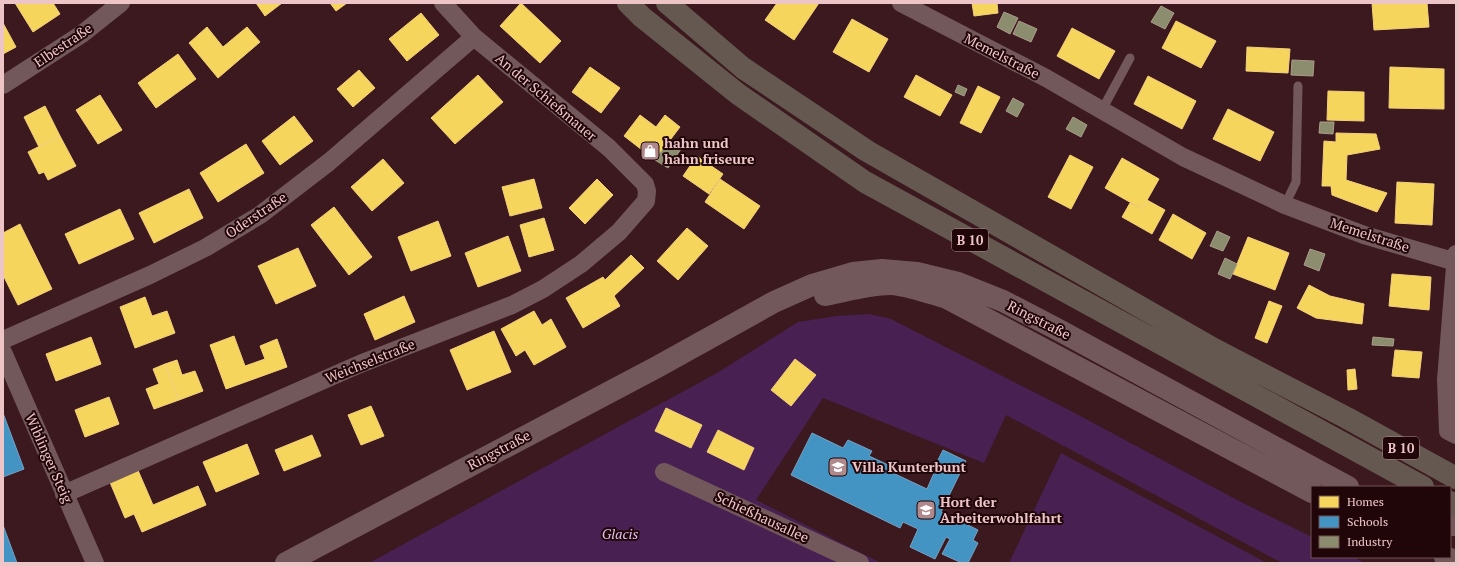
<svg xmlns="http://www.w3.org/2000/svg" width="1459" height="566" viewBox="0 0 1459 566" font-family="'PT Serif',serif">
  <rect width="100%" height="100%" fill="#3b191f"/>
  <path fill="#492052" d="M869,314L891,319L1069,410L1241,502L1312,537V557H1353L1365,563H1282L1006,415L984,463L823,398L756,500L881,563H369L717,373L798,322L837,316Z
    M1061,453L1267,563H1009Z"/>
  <path fill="#f6d55c" stroke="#f4d07c" d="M15,3H53L60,14L33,32Z
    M256,3H282L265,16Z
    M330,3H347L336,11Z
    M521,3L561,41L540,63L500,26Z
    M777,3H819L794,40L765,20Z
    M972,3H997L998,13L974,16Z
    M1372,3H1427L1429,27L1374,30Z
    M421,13L439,35L407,61L389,39Z
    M852,19L888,39L869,72L833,52Z
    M1176,21L1216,41L1201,68L1162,48Z
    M3,23L16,47L3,54Z
    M207,27L223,47L247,27L260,42L218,78L189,43Z
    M1072,28L1115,51L1099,79L1057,56Z
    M1247,47L1290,49L1288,73L1246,71Z
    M178,54L196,79L156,108L138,83Z
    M590,67L620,88L601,113L572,92Z
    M1390,67L1444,69V109L1389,108Z
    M359,70L375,88L353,107L337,89Z
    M478,75L503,102L455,144L431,118Z
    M916,75L952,95L940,116L904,97Z
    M1148,76L1196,101L1182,129L1134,104Z
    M978,86L1000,97L981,133L960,123Z
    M1328,91L1364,92V121L1327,120Z
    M100,95L122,130L98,144L76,110Z
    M45,106L60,136L39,147L24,117Z
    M1228,109L1274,132L1260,161L1213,139Z
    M640,115L656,127L665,115L680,127L655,160L624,136Z
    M294,116L313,141L280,165L262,141Z
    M1336,133L1376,134L1380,149L1347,155L1346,180L1387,193L1377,212L1332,195L1331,186H1322L1324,141L1336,142Z
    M60,136L76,166L48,180L44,172L39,174L28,152Z
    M246,144L264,173L218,202L200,173Z
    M1070,155L1093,167L1071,209L1048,197Z
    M697,156L723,174L709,194L683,176Z
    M1122,158L1159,179L1142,209L1105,188Z
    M383,159L404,183L372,211L351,187Z
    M534,179L542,208L510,216L502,187Z
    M597,179L613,195L585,224L569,208Z
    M720,179L760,206L744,229L705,202Z
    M1397,182L1434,184L1432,225L1395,223Z
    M189,189L203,218L154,243L139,213Z
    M1147,200L1165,210L1152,234L1122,217L1130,203L1142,209Z
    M334,207L372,257L349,275L311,225Z
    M120,209L134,239L79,264L65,234Z
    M1173,214L1206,233L1192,259L1159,240Z
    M544,218L554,250L529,257L520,225Z
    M438,221L451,256L411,271L398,237Z
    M20,224L52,289L18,305L3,275V233Z
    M687,228L708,246L678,280L657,261Z
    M508,236L521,271L478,287L465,253Z
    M1248,237L1289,253L1275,290L1233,274Z
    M298,248L316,286L276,304L258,266Z
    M631,255L644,268L614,296L620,306L583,328L566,298L603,277L605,280Z
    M1392,274L1431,277L1429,310L1389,306Z
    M1309,285L1330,296L1364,304L1362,324L1316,318L1297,308Z
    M404,296L415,322L375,340L364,314Z
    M145,297L152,316L167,311L175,333L135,348L120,307Z
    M1269,301L1282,306L1267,343L1255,338Z
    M534,311L542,325L551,319L566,347L534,365L525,350L516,356L501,329Z
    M494,331L511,372L467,390L450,350Z
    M234,336L245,366L265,359L260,346L277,339L287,367L226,389L210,345Z
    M91,337L101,364L56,381L46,354Z
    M1395,350L1422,352L1419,378L1392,376Z
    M795,359L816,375L791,406L771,390Z
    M177,360L182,375L195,371L203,391L179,400L165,364Z
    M165,364L179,400L154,409L146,389L159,384L153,369Z
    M1355,369L1357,389L1348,390L1347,370Z
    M109,397L119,424L85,437L75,410Z
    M371,406L384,436L361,445L348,415Z
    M666,408L702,425L691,448L655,431Z
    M718,430L754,448L744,470L707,452Z
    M312,435L321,456L284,471L275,450Z
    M247,444L259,474L216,492L203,462Z
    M137,468L153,505L198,486L206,505L142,532L134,514L125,518L109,480Z"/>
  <path fill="#4393c3" stroke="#76a2c4" d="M3,413L24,469L3,477Z
    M812,433L843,448L848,440L872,451L869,456L897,469L895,474L927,489L934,473L932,472L943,450L966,461L941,512L978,530L973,540L978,543L968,563H962L942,554L950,539L946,537L935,559L910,547L918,529L903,522L900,528L791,475Z
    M3,525L17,563H3Z"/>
  <path fill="#8c8c6e" stroke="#a99d89" d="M1161,6L1174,13L1165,29L1151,22Z
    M1004,12L1018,18L1010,34L997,27Z
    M1019,21L1037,29L1031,42L1013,34Z
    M1292,60L1314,61L1313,76L1291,75Z
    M958,85L967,89L964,96L955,92Z
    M1013,98L1024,104L1017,117L1006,111Z
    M1073,117L1087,125L1081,137L1066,129Z
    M1320,122H1334L1333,134L1319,133Z
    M669,141L681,149L668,168L655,160Z
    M1217,231L1230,237L1223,251L1210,246Z
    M1310,249L1325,254L1319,271L1304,265Z
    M1225,258L1237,264L1230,279L1218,274Z
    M1373,337L1394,339L1393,346L1372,345Z"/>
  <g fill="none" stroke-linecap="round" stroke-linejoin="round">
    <path stroke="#72585b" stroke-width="9" d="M1102,110L1130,58
      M1285,205L1296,182L1298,86"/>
    <path stroke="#72585b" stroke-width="18" d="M901,3L1046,78L1183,157L1285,205L1364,235L1456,262
      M3,85L82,34L121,3
      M1456,254L1446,380L1448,431L1456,435
      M3,340L150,275L205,248L260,215L329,162L474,37
      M3,352L95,563
      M664,472L860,563
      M64,494L360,364L512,305L543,289L581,264L619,232L646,201L647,191L645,184L609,148L474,37L443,3"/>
    <path stroke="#72585b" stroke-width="22" d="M825,295C846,291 872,283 893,284C911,286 930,293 947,298L1312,492
      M1450,525H1456
      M1445,557L1456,561
      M286,563L657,367L774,302L812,285L853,273L882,270L917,273L958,283L1003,301L1055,328L1348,487"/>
    <path stroke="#645850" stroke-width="22" d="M628,3L642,17L738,94L865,182L1423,487
      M667,3L743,68L867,151L1214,349L1347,418L1456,478
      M1450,502L1456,505"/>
  </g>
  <defs>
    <g id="shop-square" transform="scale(1)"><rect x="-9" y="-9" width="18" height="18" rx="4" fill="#af898c" stroke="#200609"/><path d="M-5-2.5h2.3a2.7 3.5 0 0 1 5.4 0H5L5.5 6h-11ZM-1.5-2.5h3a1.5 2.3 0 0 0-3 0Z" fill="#fff"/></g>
    <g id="school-square" transform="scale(1)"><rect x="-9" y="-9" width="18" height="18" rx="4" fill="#af898c" stroke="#200609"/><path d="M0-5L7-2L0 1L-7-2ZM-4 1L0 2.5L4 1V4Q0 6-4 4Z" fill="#fff"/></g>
  </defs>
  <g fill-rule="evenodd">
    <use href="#shop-square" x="650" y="151"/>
    <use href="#school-square" x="838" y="467"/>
    <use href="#school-square" x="926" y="510"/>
  </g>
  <g text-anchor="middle" stroke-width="4" stroke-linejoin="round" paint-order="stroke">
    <g fill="#200609" stroke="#b08c8e" stroke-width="1">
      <rect x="952" y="229" width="36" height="22" rx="3"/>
      <rect x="1383" y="437" width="36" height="22" rx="3"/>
    </g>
    <g font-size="13" font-weight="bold" fill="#eec5c7">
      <text x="970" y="245">B 10</text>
      <text x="1401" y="453">B 10</text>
    </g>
    <g font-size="14" fill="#eec5c7" stroke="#200609">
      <text transform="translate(63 45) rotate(-34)" y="5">Elbestraße</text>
      <text transform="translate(1002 56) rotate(27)" y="5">Memelstraße</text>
      <text transform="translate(546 97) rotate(40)" y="5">An der Schießmauer</text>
      <text transform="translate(256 215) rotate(-34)" y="5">Oderstraße</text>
      <text transform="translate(1370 235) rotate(18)" y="5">Memelstraße</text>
      <text transform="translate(1039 320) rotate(27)" y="5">Ringstraße</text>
      <text transform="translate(370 361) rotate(-22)" y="5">Weichselstraße</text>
      <text transform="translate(499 450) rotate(-28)" y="5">Ringstraße</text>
      <text transform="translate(49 458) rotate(66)" y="5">Wiblinger Steig</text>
      <text transform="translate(762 517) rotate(25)" y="5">Schießhausallee</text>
    </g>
    <g font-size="14" font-weight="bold" fill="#eec5c7" stroke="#200609" text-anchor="start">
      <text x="664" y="148">hahn und<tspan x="664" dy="16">hahn friseure</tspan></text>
      <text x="852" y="472">Villa Kunterbunt</text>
      <text x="940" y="507">Hort der<tspan x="940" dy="16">Arbeiterwohlfahrt</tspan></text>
    </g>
    <g font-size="14" font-style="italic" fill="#e1bef0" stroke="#200609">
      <text x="620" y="539">Glacis</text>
    </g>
  </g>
  <rect width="1459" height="566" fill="none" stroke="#eec5c7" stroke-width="8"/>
  <rect x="1311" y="486" width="140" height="72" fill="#200609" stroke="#725255"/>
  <rect x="1319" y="496" width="20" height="12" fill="#f6d55c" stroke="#725255"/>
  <text x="1347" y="506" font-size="12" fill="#eec5c7">Homes</text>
  <rect x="1319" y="516" width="20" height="12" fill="#4393c3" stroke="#725255"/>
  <text x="1347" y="526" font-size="12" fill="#eec5c7">Schools</text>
  <rect x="1319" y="536" width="20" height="12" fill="#8c8c6e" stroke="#725255"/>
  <text x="1347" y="546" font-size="12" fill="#eec5c7">Industry</text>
</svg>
